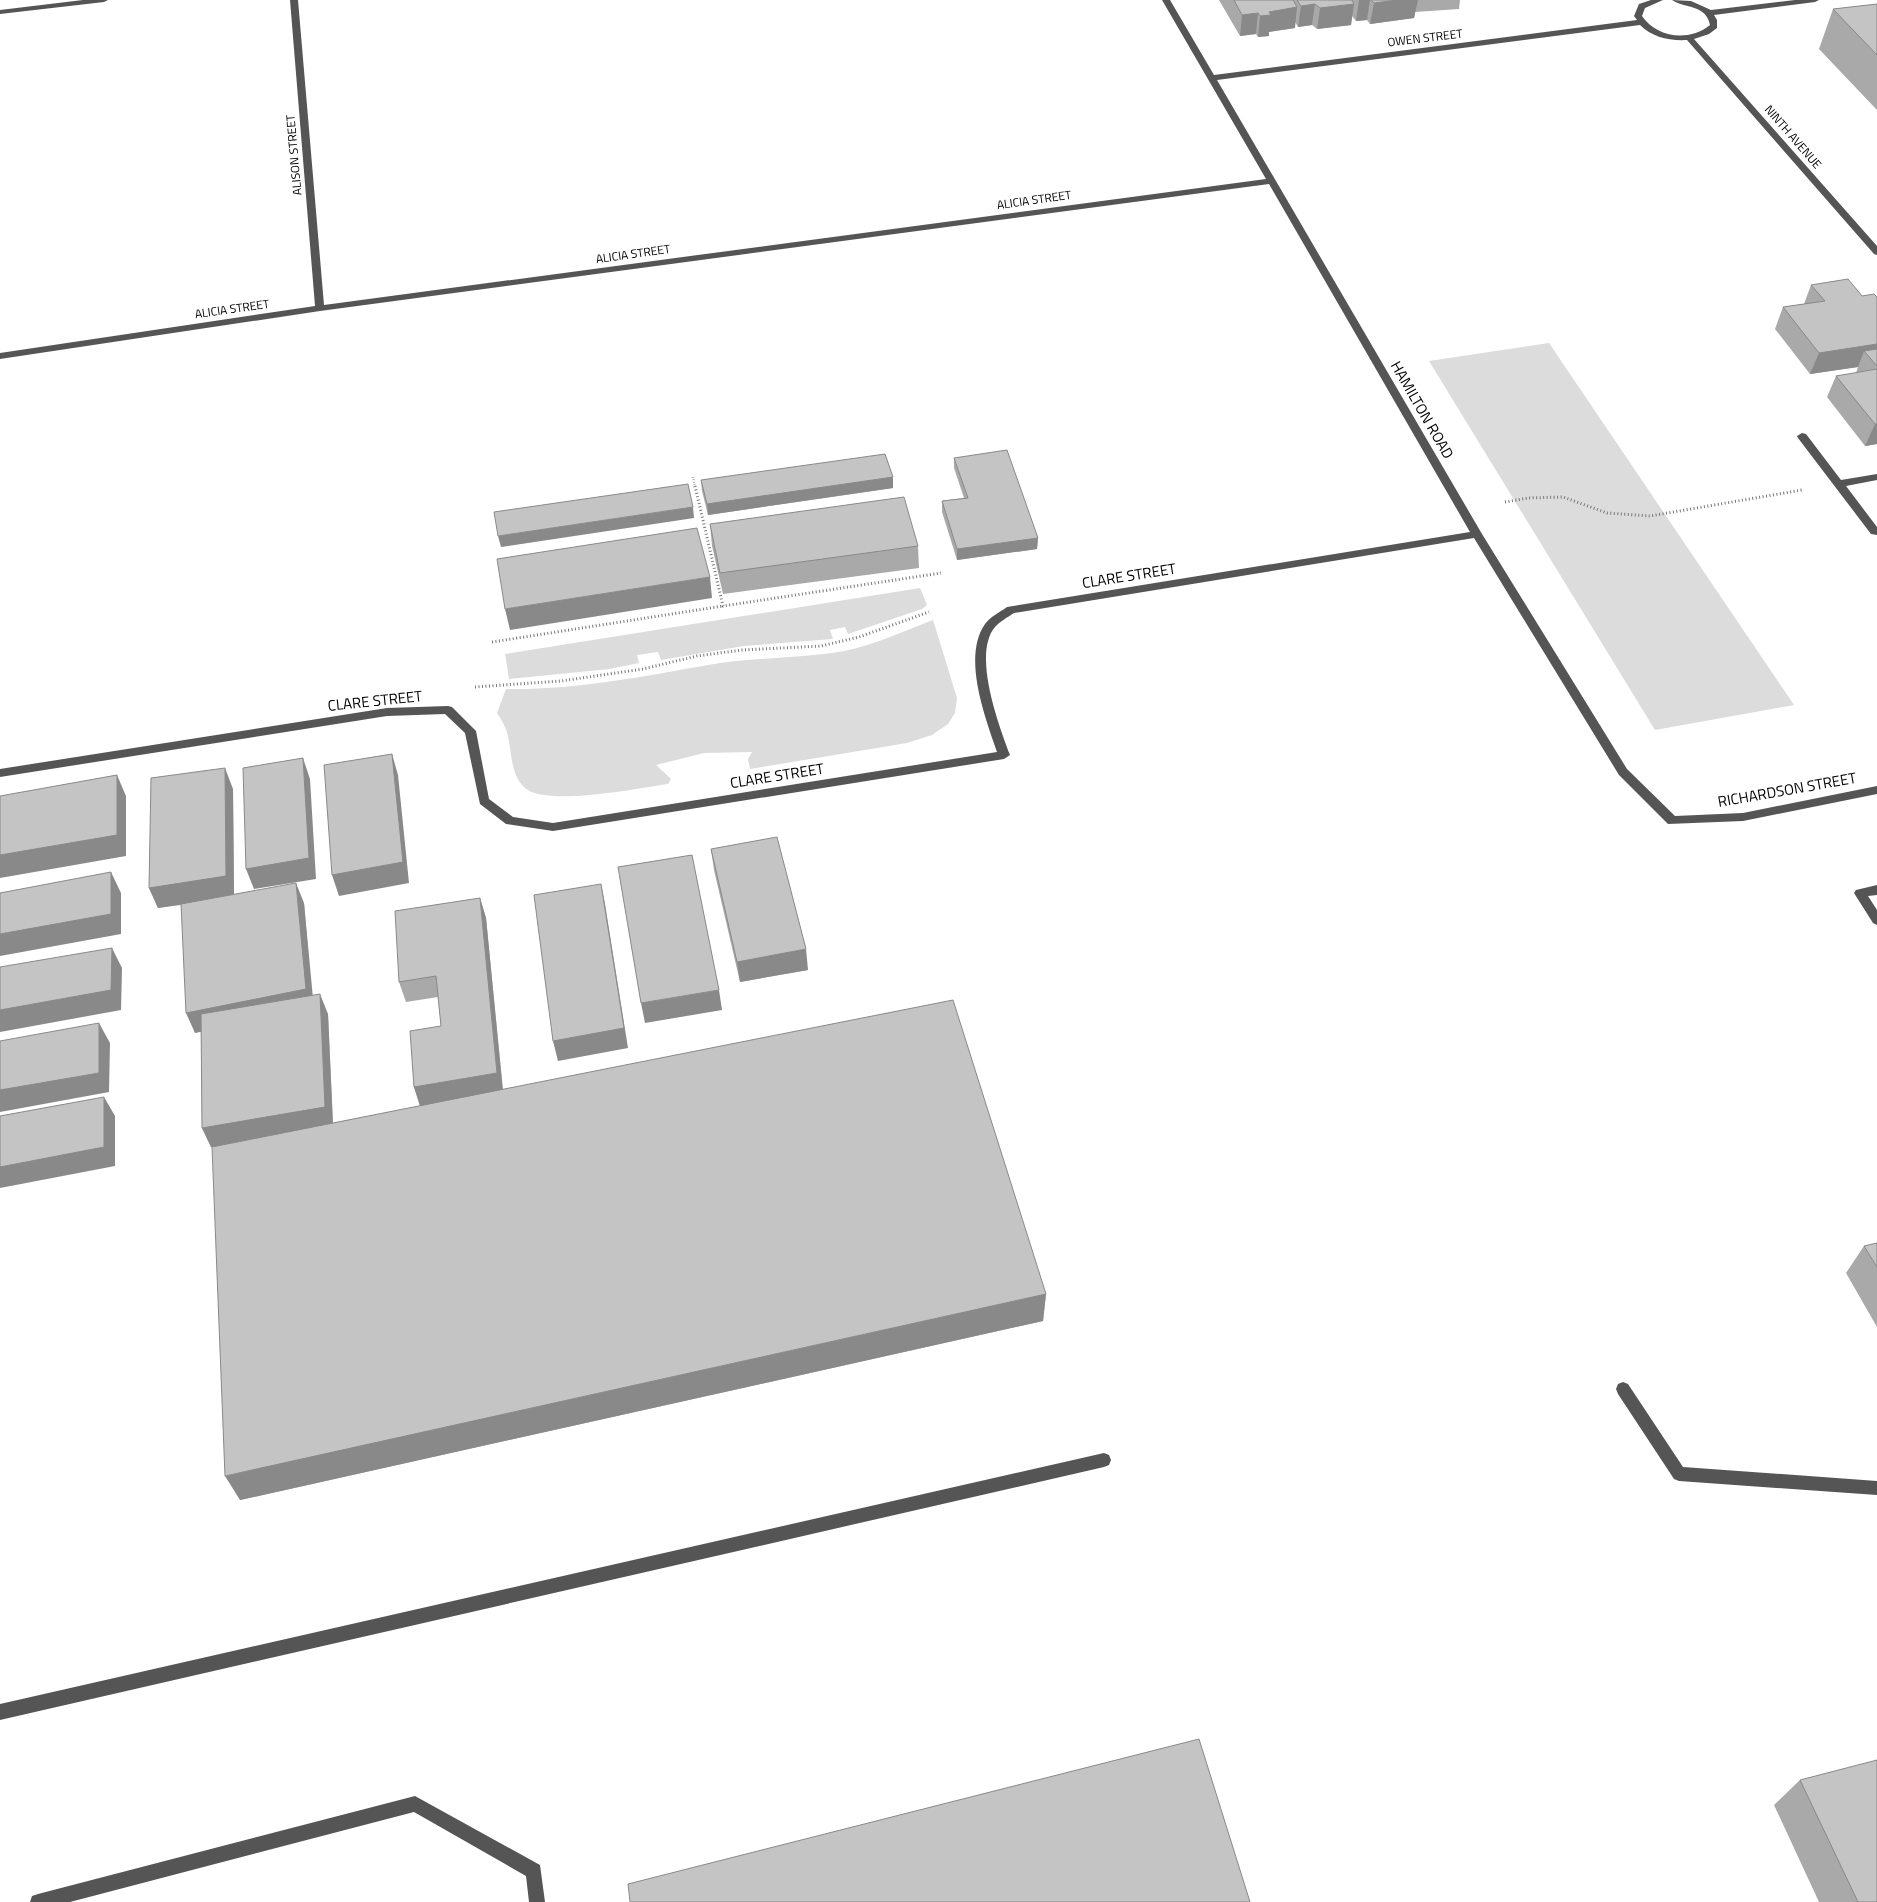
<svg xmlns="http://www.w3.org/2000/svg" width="1877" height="1902" viewBox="0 0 1877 1902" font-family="'Titillium Web',sans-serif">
  <rect width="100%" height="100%" fill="#fff"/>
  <path fill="#dcdcdc" d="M1549,343L1794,705L1655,730L1429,361Z
    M920,588L927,605L922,609L848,634L845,627L830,630L833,639L744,646L661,660L658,652L637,655L639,663L610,669L509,679L505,654Z
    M933,620L957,698L955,713L948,724L932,735L907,743L750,769L748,759L752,752L704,753L656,765L671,779L668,784C639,788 546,807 525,788C508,773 513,745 505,727C503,722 500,718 497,713L506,689C575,690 640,677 708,665C753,657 799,659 844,651C874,645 904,631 933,620Z"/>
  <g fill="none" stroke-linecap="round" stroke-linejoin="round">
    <path stroke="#777" stroke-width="2.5" stroke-dasharray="0.5 2" stroke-linecap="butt" d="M693,477L695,487"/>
    <path stroke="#777" stroke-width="3" stroke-dasharray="1 2.5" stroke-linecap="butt" d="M695,486L723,606L941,573
      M1505,502L1528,498L1563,497L1607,513L1650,516L1802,490
      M492,642L723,606
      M475,687L561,681L643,669L697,656L742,650L821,646L859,637L929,612"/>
    <path fill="#555" fill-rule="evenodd" d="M83,0H108L104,2L0,14V10Z
      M290,0H298L324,305L1266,179L1162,0H1170L1214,75L1637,20L1634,16L1639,4L1651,0H1663L1645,8L1642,16C1657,38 1689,42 1710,25C1706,4 1685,9 1672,0L1691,1L1711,10L1795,0H1819L1815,2L1714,15L1717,20V28L1709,34L1694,39L1877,246V255L1874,254L1687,40C1669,41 1652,37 1640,25L1217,80L1482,534L1627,769L1675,816L1743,813L1877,786V794L1743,821L1668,824L1619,775L1474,538L1014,613C1008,617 999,622 995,627C972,654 999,726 1010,755L1004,759L553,831L506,824L480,804L465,733L445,714L387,716L0,777V769L387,708L448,706L452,707L476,731L489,799L513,817L553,823L997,752C985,717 962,657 985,624C990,617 1000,612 1007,607L1470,532L1269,184L320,311L0,359V353L315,306Z
      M1802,433L1806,434L1841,480L1877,474V480L1846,486L1877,527V535L1871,534L1798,438L1797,436Z
      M1877,885V895L1868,896L1877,910V925L1873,923L1854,893L1856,890Z
      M1623,1382L1628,1384L1683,1467L1877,1481V1495L1679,1481L1674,1479L1618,1394L1616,1389L1618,1384Z
      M1104,1453L1109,1455L1111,1460L1109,1465L1104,1467L0,1720V1704Z
      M415,1796L540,1865L545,1902H529L526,1876L414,1812L70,1902H30L32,1896L38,1894Z"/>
  </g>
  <path fill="#a9a9a9" d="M1219,0H1460L1459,9L1415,12L1414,18L1370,24L1367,20L1356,21L1352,16L1351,25L1317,29L1312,25L1298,27L1295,22V28L1269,32V36L1258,37L1256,34L1240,36Z
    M1877,4V110L1819,49L1833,9Z
    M1811,285L1862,296L1877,297V444L1865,446L1827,397L1836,376L1856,373L1858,367L1810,374L1775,329L1783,307L1804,304Z
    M954,458L1038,538L1037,549L957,560L942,512V501L964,498L954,468Z
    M893,477V488L708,515L702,491L701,480Z
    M710,524L918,546L919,568L723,594L712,546Z
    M233,789L234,894L304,903L312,996L328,1014L333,1123L420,1106L414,1087L441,1026L438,997L406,1002L399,982L480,898L486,918L503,1089L1046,1294L1043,1321L240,1500L223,1145L211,1147L202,1128L201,1031L195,1033L181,905L158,908L149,888Z
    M711,849L808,970L740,982L714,870Z
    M1877,1243V1327L1846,1273L1864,1246Z
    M1800,1780L1877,1902H1819L1774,1805Z"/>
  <path fill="#898989" d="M1359,0H1370L1367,20L1356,21Z
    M1398,0H1418L1414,18L1370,24L1374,3Z
    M1315,4L1312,25L1298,27L1301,6Z
    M1354,4L1351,25L1317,29L1320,8Z
    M1297,7L1295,28L1269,32V36L1258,37L1260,16L1269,12Z
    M1258,13L1256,34L1240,36L1242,15Z
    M1877,344V364L1864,351L1858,367L1810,374L1819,353Z
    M1875,424H1877V444L1865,446Z
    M893,477V488L708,515L707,504Z
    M693,507L694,518L501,547L498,536Z
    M1038,538L1037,549L957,560V549Z
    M710,577L712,598L510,630L505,609Z
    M392,754L398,775L409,883L339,896L332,875Z
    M303,758L310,779L316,879L254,889L246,869Z
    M225,768L233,789L234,896L158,908L149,888Z
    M117,775L126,796V856L0,878V855Z
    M111,872L121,893V934L0,956V934Z
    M296,883L304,903L314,1009L195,1033L186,1013Z
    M601,884L605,904L628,1048L558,1061L553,1041Z
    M480,898L486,918L503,1093L420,1106L414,1087L497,1073Z
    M112,948L122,968L121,1010L0,1032V1010Z
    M806,949L808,970L740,982L737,962Z
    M719,990L722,1010L645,1023L641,1003Z
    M320,994L328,1014L333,1126L211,1147L202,1128Z
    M99,1023L110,1043L109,1092L0,1112V1090Z
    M104,1097L115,1116V1166L0,1188V1167Z
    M1046,1294L1043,1321L240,1500L225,1476Z"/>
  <path fill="#c4c4c4" stroke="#898989" d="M1234,0H1293L1297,7L1269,12L1271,15L1260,16L1258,13L1242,15Z
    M1297,0H1352L1354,4L1320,8L1315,4L1301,6Z
    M1371,0H1398L1374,3Z
    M1877,4V55L1833,9Z
    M1848,279L1862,296L1874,294L1877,297V344L1819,353L1783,307L1825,301L1811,285Z
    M1877,349V366L1864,351Z
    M1877,369V424H1875L1836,376Z
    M1007,450L1038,538L957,549L942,501L968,498L954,458Z
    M885,454L893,477L707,504L701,480Z
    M688,484L693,507L498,536L494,512Z
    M904,497L918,546L720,573L710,524Z
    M697,528L710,577L505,609L497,559Z
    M392,754L403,862L332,875L324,765Z
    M303,758L309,858L246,869L243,768Z
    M225,768L226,876L149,888L151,778Z
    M117,775V835L0,855V796Z
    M777,837L806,949L737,962L711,849Z
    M692,855L719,990L641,1003L618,867Z
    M111,872V914L0,934V893Z
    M296,883L306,989L186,1013L181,904Z
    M601,884L624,1028L553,1041L534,895Z
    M480,898L497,1073L414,1087L410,1031L441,1026L436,976L399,982L395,911Z
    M112,948L111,990L0,1010V967Z
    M320,994L325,1107L202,1128L201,1014Z
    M953,1000L1046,1294L225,1476L212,1147Z
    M99,1023V1073L0,1090V1041Z
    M104,1097V1147L0,1167V1116Z
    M1877,1243V1267L1864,1246Z
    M1199,1739L1250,1902H630L628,1884Z
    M1877,1760V1902H1858L1800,1780Z"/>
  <g text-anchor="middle" stroke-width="4" stroke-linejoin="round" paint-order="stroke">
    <g font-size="12" fill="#000" stroke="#fff">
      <text transform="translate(1425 38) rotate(-7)" y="4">OWEN STREET</text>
      <text transform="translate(1793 137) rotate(49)" y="4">NINTH AVENUE</text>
      <text transform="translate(294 155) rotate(-95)" y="4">ALISON STREET</text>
      <text transform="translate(1034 200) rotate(-8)" y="4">ALICIA STREET</text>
      <text transform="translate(633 254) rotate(-8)" y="4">ALICIA STREET</text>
      <text transform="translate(232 309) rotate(-8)" y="4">ALICIA STREET</text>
    </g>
    <g font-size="15" fill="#000" stroke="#fff">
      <text transform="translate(1422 410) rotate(60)" y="5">HAMILTON ROAD</text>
      <text transform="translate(1129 576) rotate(-9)" y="5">CLARE STREET</text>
      <text transform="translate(375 701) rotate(-6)" y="5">CLARE STREET</text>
      <text transform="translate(777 776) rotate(-9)" y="5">CLARE STREET</text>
      <text transform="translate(1787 790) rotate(-10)" y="5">RICHARDSON STREET</text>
    </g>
  </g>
</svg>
